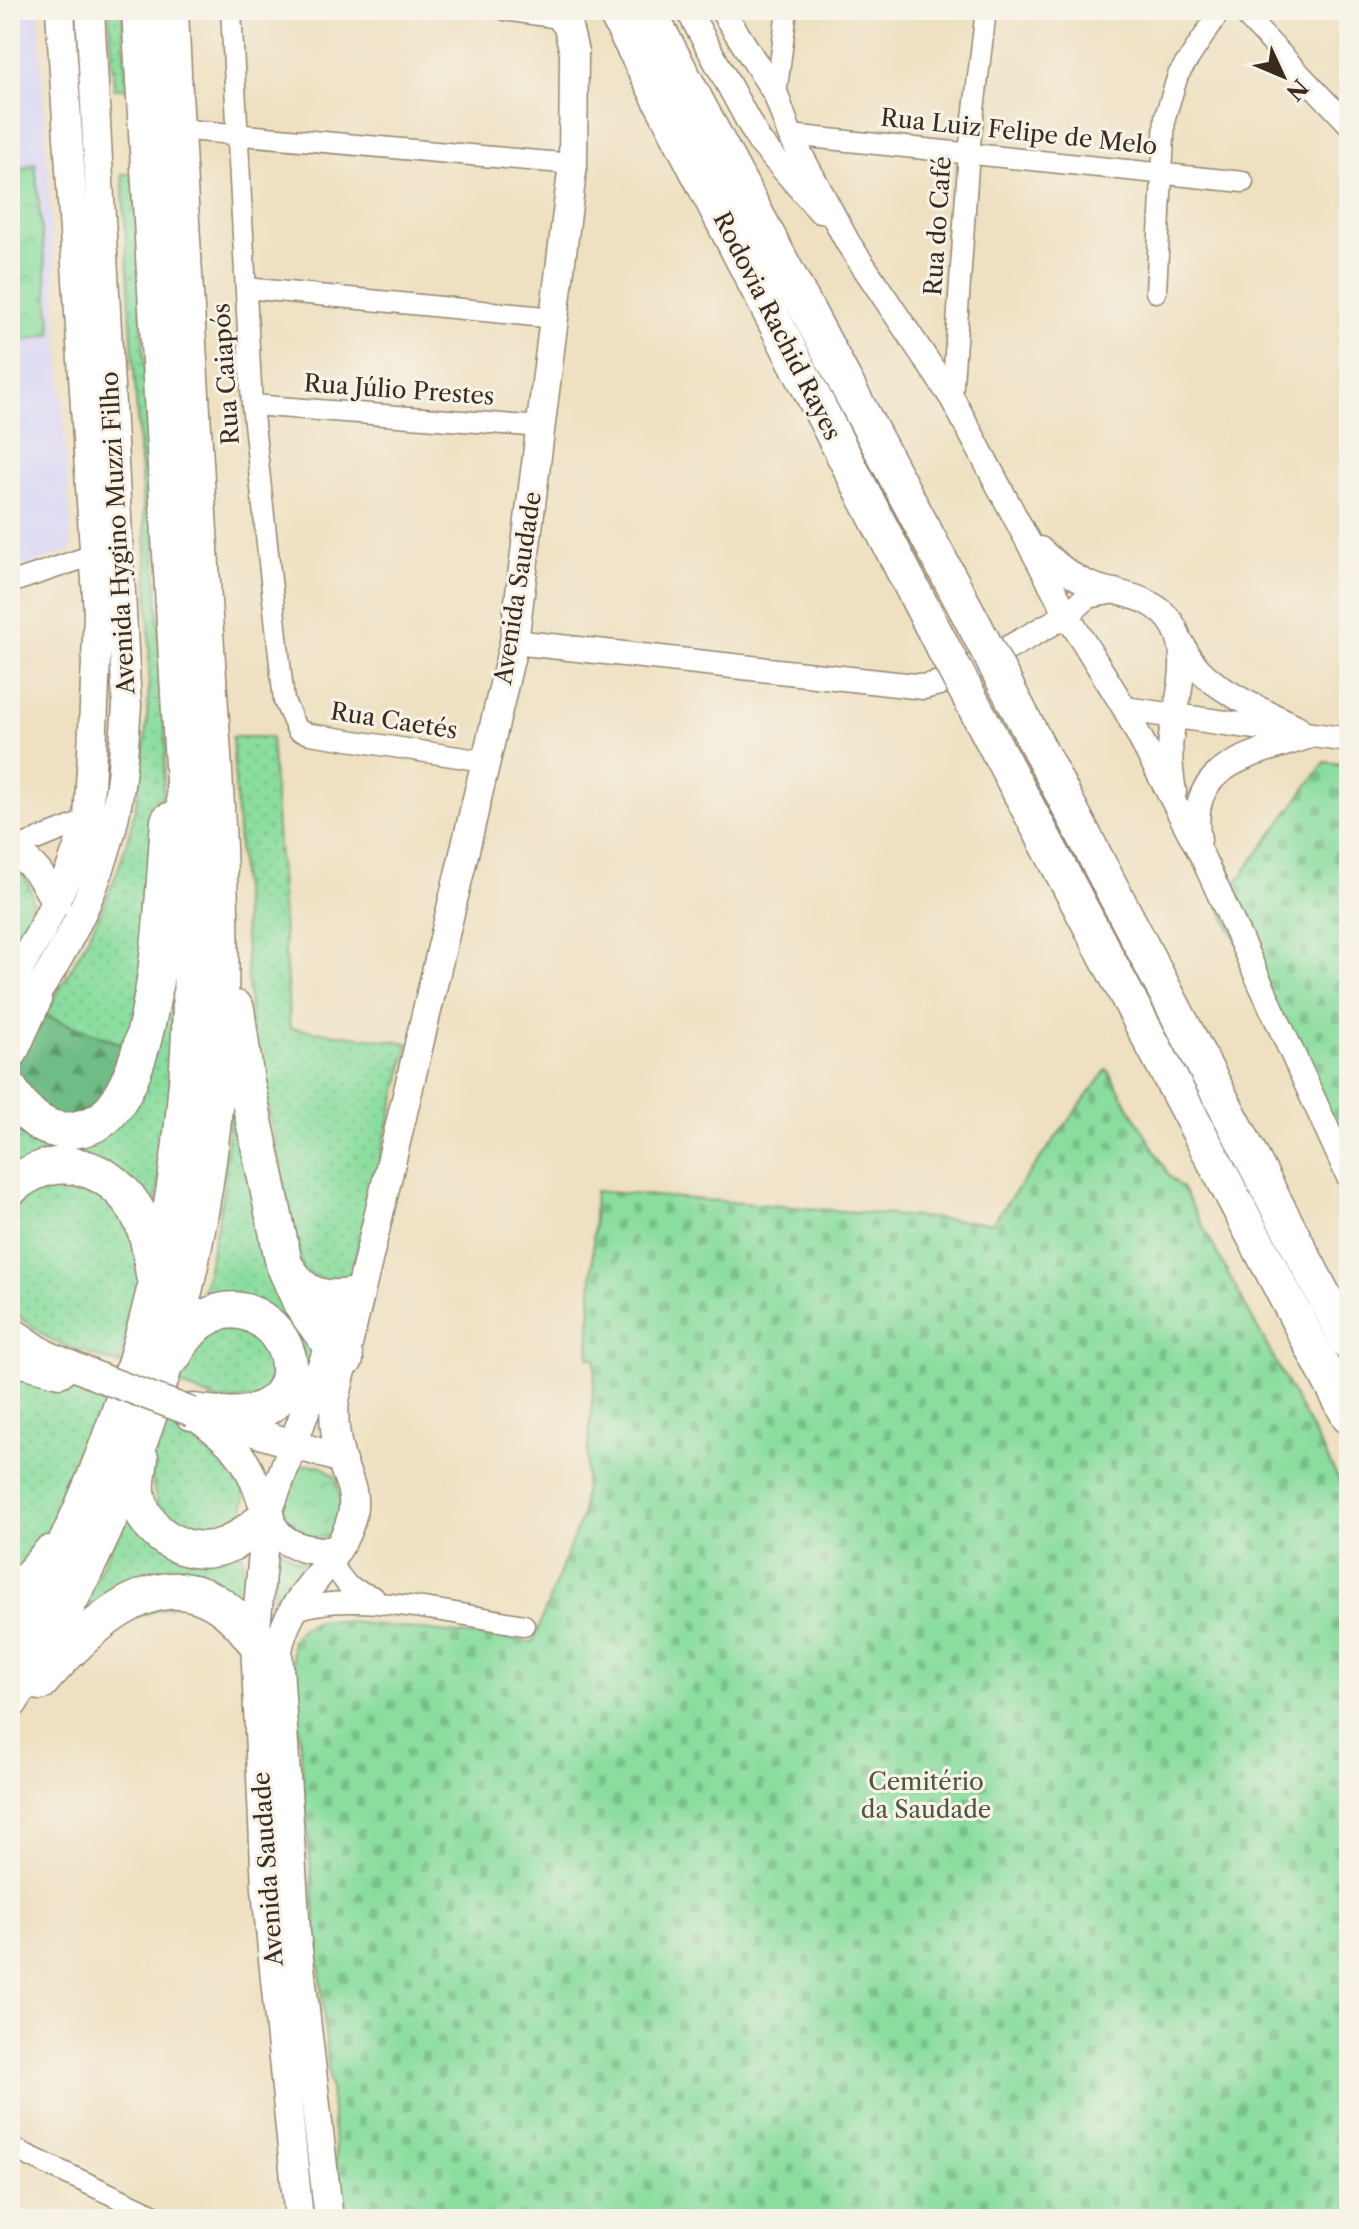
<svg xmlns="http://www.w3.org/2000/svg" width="1359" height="2229" viewBox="0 0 1359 2229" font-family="'Libre Caslon Text',serif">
  <defs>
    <pattern id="grass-dots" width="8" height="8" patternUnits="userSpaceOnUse" patternTransform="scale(2)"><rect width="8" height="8" fill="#8add9f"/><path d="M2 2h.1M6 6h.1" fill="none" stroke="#78be88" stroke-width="1.8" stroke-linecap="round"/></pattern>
    <pattern id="forest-firs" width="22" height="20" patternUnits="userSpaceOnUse" patternTransform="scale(2)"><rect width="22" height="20" fill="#6fbc86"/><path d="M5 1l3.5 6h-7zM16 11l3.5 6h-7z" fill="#5c996d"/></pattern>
    <pattern id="cemetery-stones" width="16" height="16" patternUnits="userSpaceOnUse" patternTransform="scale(2)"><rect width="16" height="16" fill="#8add9f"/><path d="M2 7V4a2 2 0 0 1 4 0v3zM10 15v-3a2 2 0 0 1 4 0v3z" fill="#78be88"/></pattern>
    <pattern id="park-crowns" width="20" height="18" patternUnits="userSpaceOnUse" patternTransform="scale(2)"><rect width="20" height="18" fill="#8add9f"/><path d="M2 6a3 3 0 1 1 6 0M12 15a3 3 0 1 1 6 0" fill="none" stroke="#78be88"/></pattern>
  </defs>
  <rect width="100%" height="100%" fill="#f7f3e8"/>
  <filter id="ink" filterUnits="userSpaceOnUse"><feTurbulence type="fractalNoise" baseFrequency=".0125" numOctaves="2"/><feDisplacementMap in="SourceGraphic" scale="16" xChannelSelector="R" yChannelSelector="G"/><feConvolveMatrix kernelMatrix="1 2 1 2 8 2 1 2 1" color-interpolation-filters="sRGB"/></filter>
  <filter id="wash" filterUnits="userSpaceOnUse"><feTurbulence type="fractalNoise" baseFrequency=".006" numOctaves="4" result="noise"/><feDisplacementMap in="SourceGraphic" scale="32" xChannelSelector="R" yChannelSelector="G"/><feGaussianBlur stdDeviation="1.8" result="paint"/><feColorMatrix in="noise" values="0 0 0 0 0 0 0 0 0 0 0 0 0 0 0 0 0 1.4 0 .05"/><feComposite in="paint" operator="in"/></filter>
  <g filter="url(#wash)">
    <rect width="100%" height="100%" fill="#eee0c0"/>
    <path fill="#d9d6f7" d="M10,10H38L72,550L10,571Z"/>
    <path fill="url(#grass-dots)" stroke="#62845e" stroke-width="2" d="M109,10H122L127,88L114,89Z
      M122,174H134L166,748L156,880L132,1048L44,1015C79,957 113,897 130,830C159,714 149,593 141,475C134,375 128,274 122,174Z
      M232,737H271L290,1028L409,1043L350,1279L342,1286L303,1272L251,1030Z
      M171,879L172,1077L154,1223L132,1186L10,1175V1107L105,1131Z
      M234,1061L319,1350L301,1377L231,1300L201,1302L223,1194Z
      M74,1174L127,1209L141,1279L120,1365L52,1341L10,1310V1211L23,1194Z
      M251,1327L275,1358L264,1399L219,1401L178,1384L188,1356L207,1330Z
      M10,1369L118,1403L53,1537L10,1585Z
      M163,1419C214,1437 255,1459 242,1520L220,1537L161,1523L149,1465Z
      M130,1504L243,1555L244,1604L223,1590L69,1638Z
      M278,1547L297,1560L308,1561L267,1646Z"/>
    <path fill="url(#forest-firs)" stroke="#557352" stroke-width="2" d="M44,1015L132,1048L109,1100L60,1123L16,1081L15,1061Z"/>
    <path fill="url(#cemetery-stones)" stroke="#62845e" stroke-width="2" d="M1325,762L1349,765V1160L1219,906Z
      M1107,1069L1170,1177L1183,1189L1349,1499V2219H359L340,2203L291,1641C302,1625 312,1620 332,1620L533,1642L582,1515L596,1359L589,1358L595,1191L992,1223Z"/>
    <path fill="url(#park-crowns)" stroke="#62845e" stroke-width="2" d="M35,163L52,334L10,345V173Z
      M12,867L21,868C43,908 30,913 10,950Z
      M303,1465H320L336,1477C337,1487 343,1504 341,1514C329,1572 245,1509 303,1465Z"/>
  </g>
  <g filter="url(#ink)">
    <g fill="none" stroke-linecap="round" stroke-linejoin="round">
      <g stroke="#94856f" stroke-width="23">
        <path id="minor" d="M231,10L252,405L284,701L297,730L310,734L484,761
          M505,10L566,19
          M1240,10L1349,125
          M776,95L787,10
          M176,129L573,164
          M790,135L1243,182
          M246,288L555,318
          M1156,292L1165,117L1178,75L1221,10
          M952,398L969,152L986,10
          M252,405L542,427
          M10,583L105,551
          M10,850L96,817
          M328,1560L349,1587L374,1597
          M291,1613C343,1586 465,1616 524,1625
          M10,2147L163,2219"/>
      </g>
      <g stroke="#94856f" stroke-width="27">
        <path id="tertiary" d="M688,10L759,141L820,211
          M722,10L776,95L790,135L848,243L952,398L1067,615L1125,709L1202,856L1349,1177
          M1040,549C1054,562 1068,574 1085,582C1105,592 1129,592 1149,603C1201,630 1178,691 1171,737C1169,754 1171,774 1174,792
          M514,642L924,687L951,680L1067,615L1088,596L1115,591
          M1183,645C1200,687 1259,708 1297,727
          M1125,709L1349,740
          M1199,840C1186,764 1250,756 1307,737"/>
      </g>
      <g stroke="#94856f" stroke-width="31">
        <path id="secondary" d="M10,850C35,863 43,878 56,903
          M10,984L40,933L70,870L88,819L92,752L98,613L60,10
          M20,1017C63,959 102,882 116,810C123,776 124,740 127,706L90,10
          M10,1330L45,1354L101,1378
          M10,1360L60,1373
          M192,1412C211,1428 234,1443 246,1464C273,1511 260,1552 334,1551
          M212,1419L341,1459
          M299,2219L266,1889L255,1641L266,1518L336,1327
          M329,2219L296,1932L278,1651C288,1592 341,1566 352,1515C357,1490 346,1478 340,1455C335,1437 333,1419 335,1400L514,642L573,164L574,52L566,19"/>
      </g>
      <g stroke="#94856f" stroke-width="37">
        <path id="trunk" d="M564,10L566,19
          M614,10L940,642
          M648,10L975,626
          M1012,697L1349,1344
          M979,715L1349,1417"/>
      </g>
      <g stroke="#94856f" stroke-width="39">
        <path id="motorway" d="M236,1009L246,1082L284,1264L302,1305L330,1344L345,1359
          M10,1051L33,1000
          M10,1090C24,1113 44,1134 73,1130C87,1128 101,1123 110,1112C160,1053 163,898 169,821
          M10,1188C54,1148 112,1164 139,1215C149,1233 151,1255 154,1275
          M290,1273C305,1297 323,1301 350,1297
          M173,1356C235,1241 341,1375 260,1410C239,1420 214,1414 192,1412
          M140,1458C139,1468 136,1480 137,1490C140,1532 185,1560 224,1546C239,1541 253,1528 266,1518
          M10,1592L23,1585L50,1554
          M10,1653C146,1413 199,1180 191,905L140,10
          M40,1682C101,1613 181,1539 255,1641
          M10,1701C139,1506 209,1269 219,1036C225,891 212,745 203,601C192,404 179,207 170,10"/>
      </g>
      <use href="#minor" stroke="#fff" stroke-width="20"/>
      <use href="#tertiary" stroke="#fff" stroke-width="24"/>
      <use href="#secondary" stroke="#fff" stroke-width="28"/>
      <use href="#trunk" stroke="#fff" stroke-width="34"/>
      <use href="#motorway" stroke="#fff" stroke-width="36"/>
      <g stroke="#94856f" stroke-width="31" stroke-linecap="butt">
        <path id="secondary-bridge" d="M101,1378L192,1412"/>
      </g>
      <g stroke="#94856f" stroke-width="37" stroke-linecap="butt">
        <path id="trunk-bridge" d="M975,626L1012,697
          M940,642L979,715"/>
      </g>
      <use href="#secondary-bridge" stroke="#fff" stroke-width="28"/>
      <use href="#trunk-bridge" stroke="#fff" stroke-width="34"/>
    </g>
  </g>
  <g text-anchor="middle" stroke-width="6" stroke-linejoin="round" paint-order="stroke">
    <g font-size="24" fill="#3b2a1e" stroke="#f7f3e8">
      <text transform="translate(1019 132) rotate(6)" y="8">Rua Luiz Felipe de Melo</text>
      <text transform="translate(938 226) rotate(-86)" y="8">Rua do Café</text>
      <text transform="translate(777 326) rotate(63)" y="8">Rodovia Rachid Rayes</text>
      <text transform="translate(226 374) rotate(-94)" y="8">Rua Caiapós</text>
      <text transform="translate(399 390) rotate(4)" y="8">Rua Júlio Prestes</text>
      <text transform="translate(118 533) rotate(-93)" y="8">Avenida Hygino Muzzi Filho</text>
      <text transform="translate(518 588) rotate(-81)" y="8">Avenida Saudade</text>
      <text transform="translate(394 721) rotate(9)" y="8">Rua Caetés</text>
      <text transform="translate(268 1869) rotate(-94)" y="8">Avenida Saudade</text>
    </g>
    <g font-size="24" fill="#4f573e" stroke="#f7f3e8">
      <text x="926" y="1790">Cemitério<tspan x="926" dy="28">da Saudade</tspan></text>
    </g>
  </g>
  <rect width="1359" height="2229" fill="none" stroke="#f7f3e8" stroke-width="40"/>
  <g transform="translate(1283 76) rotate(134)" stroke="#f7f3e8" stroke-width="6" paint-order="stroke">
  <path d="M0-6L14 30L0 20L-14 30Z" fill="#3b2a1e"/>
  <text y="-12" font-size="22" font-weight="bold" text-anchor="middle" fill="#3b2a1e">N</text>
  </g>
</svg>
